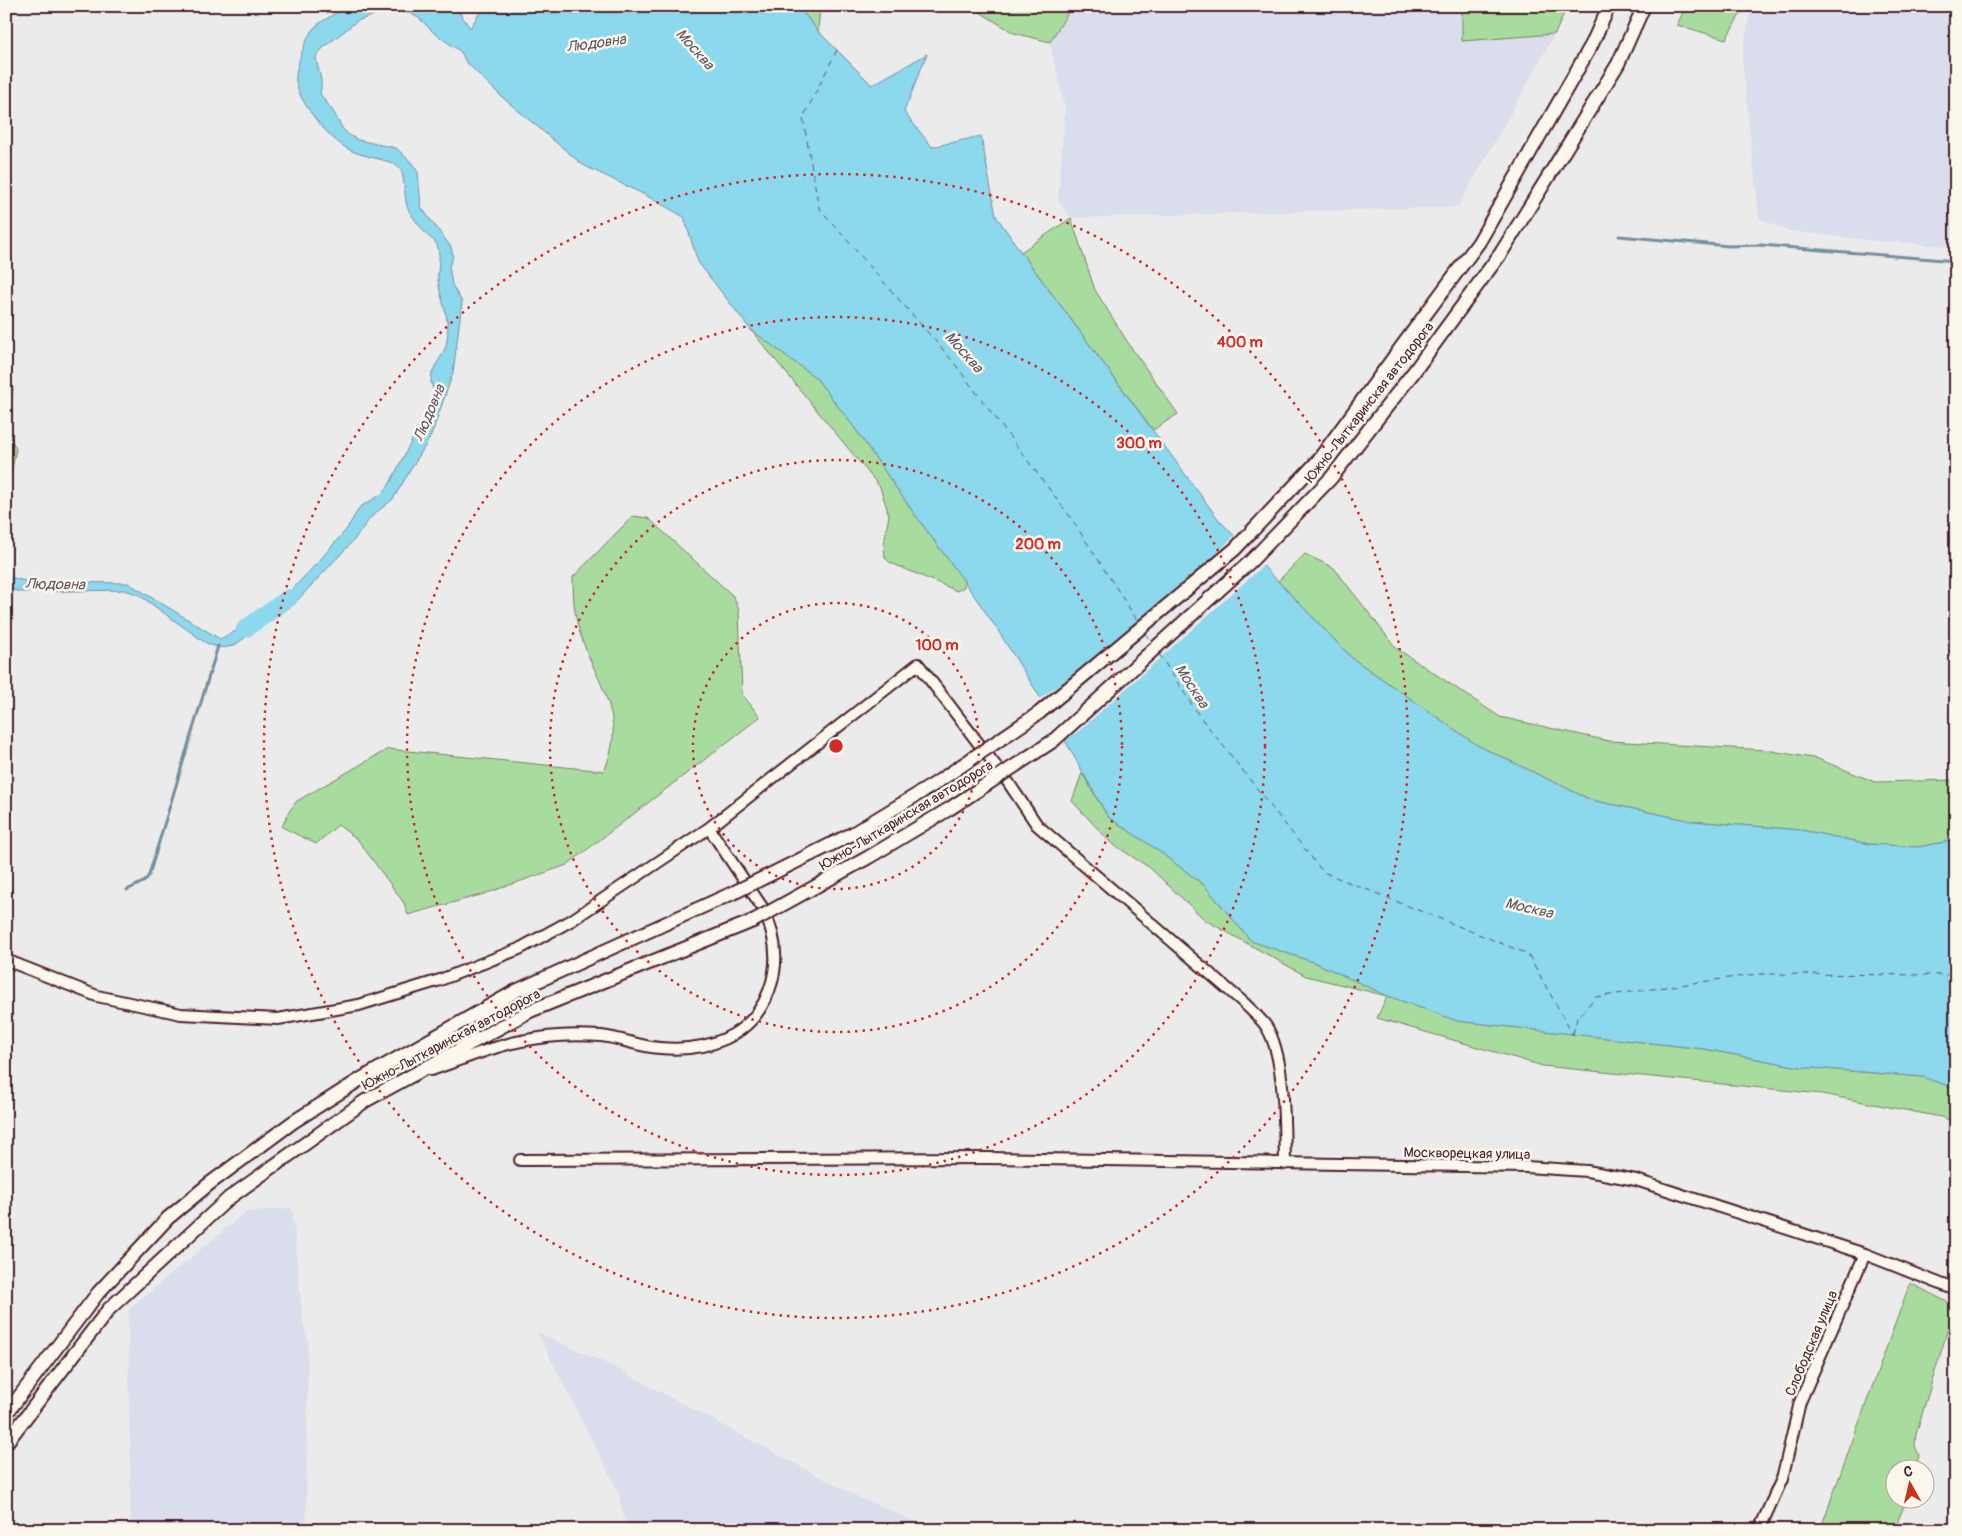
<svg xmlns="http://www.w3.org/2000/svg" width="1962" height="1536" viewBox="0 0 1962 1536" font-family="Pangolin,sans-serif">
  <rect width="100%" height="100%" fill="#ecebec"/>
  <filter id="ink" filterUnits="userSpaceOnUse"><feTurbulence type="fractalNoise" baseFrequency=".02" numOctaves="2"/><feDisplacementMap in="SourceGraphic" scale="10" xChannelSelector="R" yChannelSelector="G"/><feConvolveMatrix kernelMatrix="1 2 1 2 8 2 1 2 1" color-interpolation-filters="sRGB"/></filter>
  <g filter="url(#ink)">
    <path fill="#daddec" d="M1072,6H1462V41L1555,34L1458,207L1071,218L1058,201L1065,109L1050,42Z
      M1751,6H1956V247L1867,240L1787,231L1759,218L1742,58Z
      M292,1208L303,1323L308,1340L306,1530H131L128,1310L246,1212Z
      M537,1332L612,1366L858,1497L935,1530H627L617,1489Z"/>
    <path fill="#a8dc9e" stroke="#797e64" d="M798,6H820L818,31Z
      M970,6H1072L1050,42L1014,33Z
      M1462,6H1567L1555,34L1462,41Z
      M1686,6H1745L1726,39L1677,25Z
      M1071,218L1095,290L1130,346L1178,414L1153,430L1021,252Z
      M750,329L816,378L854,427L913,512L964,581V587L957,591L891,563L885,558L884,543L889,515L880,487Z
      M6,382L13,388L7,430L16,449L6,498Z
      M633,516L648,518L733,596L739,610L742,694L760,717L567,865L484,894L408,915L404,903L358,840L338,825L316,844L282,827L288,813L297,801L388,749L604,771C629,715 596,684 580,633C574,616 573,595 573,577Z
      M1305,554L1334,568L1396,648L1500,717L1609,741L1766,750L1818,759L1875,782L1956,780V840L1918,847L1869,844L1801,830L1692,821L1591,800L1477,745L1352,658L1278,581Z
      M1082,773L1108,817L1156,849L1204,885L1251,941L1316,963L1388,996L1458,1021L1704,1049L1800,1067L1923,1077L1956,1089V1122L1941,1117L1822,1094L1543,1066L1377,1018L1387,996L1306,976L1205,920L1150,868L1111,843L1072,801Z
      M1910,1283L1955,1306L1916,1434L1915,1446L1919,1456L1915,1468H1894V1498L1907,1499L1894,1530H1820Z"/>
    <path fill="#8cd8ec" stroke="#728e9f" d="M348,6H455L470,28L484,6H798L818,31L872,85L927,54L904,112L932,147L981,136L996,216L1021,252L1219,520L1352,658L1477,745L1591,800L1692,821L1801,830L1869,844L1918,847L1956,840V1089L1923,1077L1800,1067L1704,1049L1457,1021L1388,996L1316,963L1251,941L1204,885L1156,849L1108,817L1045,705L995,626L964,581L913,512L854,427L816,378L750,329L698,262L684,217L645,195L583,165L502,97L466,62L461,52L434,33L419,18L409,13L388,10L357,21L323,48L316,56C317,70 324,79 320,94L333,111L342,128L349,135L358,140L396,148L411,162L418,172L421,207L451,247L453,257L449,266L452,285L462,302L453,373L431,436L393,499L371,517L354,540L293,605L233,646C220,649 214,647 203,641L139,595L125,590L19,592L6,587V576L29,582L128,583L220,639L268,615L318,562L346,530L360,507L382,494L389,485L429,407L434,392C424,369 443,363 447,341C451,320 441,301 438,281C437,270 441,259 438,248C437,241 430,239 426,234C420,226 410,215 407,206C404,197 405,171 398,166C389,159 361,157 348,149C329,139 299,103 296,82C294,71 306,37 313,29C320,21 339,12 348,6Z"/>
    <path fill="#ecebec" d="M1236,534L1265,564L1080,730L1063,742L1039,699L1066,680L1216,554Z"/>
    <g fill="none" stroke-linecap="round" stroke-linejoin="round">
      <path stroke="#728e9f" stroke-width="3" d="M1619,236L1729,246L1761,245L1956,261
        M127,890L145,881L149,875L218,646"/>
      <path stroke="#8cd8ec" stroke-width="18" d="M245,629L289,598"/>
      <path stroke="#5e5665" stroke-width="1" stroke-dasharray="6 5" stroke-linecap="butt" d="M837,50L803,118L819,208L951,359L1071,518L1139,623
        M1145,633L1151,642
        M1159,654L1198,714L1323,872L1528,954L1573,1035
        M1573,1034L1577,1018L1596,997L1757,974L1956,975"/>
      <g stroke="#4a1f2b" stroke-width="14">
        <path id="minor" d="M6,960L97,996L181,1014L278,1019L359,1005L440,980L519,949L572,920L709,828L918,664L1008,782L1037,825L1244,1003C1251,1010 1260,1018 1266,1026C1286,1057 1284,1127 1285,1164
          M431,1070C466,1058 502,1042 540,1038C559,1035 582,1035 601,1036C621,1038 640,1047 660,1048C707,1052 751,1038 769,991C780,962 776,934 762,907L709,828
          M520,1160L987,1158L1526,1167L1587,1171L1636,1180L1865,1254L1956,1290
          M1759,1530L1782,1479L1800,1402L1865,1254"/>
      </g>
      <g stroke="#4a1f2b" stroke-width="16">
        <path id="major" d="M1394,357L1479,242L1592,44L1609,6
          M1413,373L1501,253L1618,64L1644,6
          M6,1414L98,1293L168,1218L209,1184L293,1122L361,1079L516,991L735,892
          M6,1443L109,1309L229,1198L365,1101L530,1011L753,921"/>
      </g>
      <use href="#minor" stroke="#fbf7ec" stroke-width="10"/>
      <use href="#major" stroke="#fbf7ec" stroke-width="12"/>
      <g stroke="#4a1f2b" stroke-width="16" stroke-linecap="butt">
        <path id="major-bridge" d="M735,892L852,834L933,785L1039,713L1235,549L1317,462L1394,357
          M753,921L869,857L949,809L1053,741L1251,561L1331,478L1413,373"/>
      </g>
      <use href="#major-bridge" stroke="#fbf7ec" stroke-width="12"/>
    </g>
  </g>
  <g fill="none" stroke="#d62828" stroke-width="2.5" stroke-dasharray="2.5 5">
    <circle cx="836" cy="746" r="143"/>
    <circle cx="836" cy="746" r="286"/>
    <circle cx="836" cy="746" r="429"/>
    <circle cx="836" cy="746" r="572"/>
  </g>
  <g text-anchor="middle" stroke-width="5" stroke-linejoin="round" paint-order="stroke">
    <g font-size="14" fill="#4a1f2b" stroke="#fbf7ec">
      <text transform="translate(1369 402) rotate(-52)" y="5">Южно-Лыткаринская автодорога</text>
      <text transform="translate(906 815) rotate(-31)" y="5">Южно-Лыткаринская автодорога</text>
      <text transform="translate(451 1039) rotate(-28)" y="5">Южно-Лыткаринская автодорога</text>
      <text transform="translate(1467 1153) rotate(1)" y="5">Москворецкая улица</text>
      <text transform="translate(1811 1343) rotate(-67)" y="5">Слободская улица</text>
    </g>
    <g font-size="15" font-style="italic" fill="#5e5665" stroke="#fbf7ec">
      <text transform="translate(596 43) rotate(-8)" y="5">Людовна</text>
      <text transform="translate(695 49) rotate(48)" y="5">Москва</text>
      <text transform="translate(964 352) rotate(48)" y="5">Москва</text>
      <text transform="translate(429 413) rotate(-67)" y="5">Людовна</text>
      <text transform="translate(55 584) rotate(1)" y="5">Людовна</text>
      <text transform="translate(1192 686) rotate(57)" y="5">Москва</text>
      <text transform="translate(1529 908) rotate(13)" y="5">Москва</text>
    </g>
  </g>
  <circle cx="836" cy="746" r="8" fill="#d62828" stroke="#fbf7ec" stroke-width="2.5"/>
  <g font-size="15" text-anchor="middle" font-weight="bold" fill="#d62828" stroke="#fbf7ec" stroke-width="5" stroke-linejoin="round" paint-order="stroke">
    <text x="1240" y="347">400 m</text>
    <text x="1139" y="448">300 m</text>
    <text x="1038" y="549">200 m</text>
    <text x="937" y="650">100 m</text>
  </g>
  <rect width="1962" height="1536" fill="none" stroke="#fbf7ec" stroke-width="25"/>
  <rect x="12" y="12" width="1937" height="1511" fill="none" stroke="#4a1f2b" stroke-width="2" filter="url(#ink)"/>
  <g transform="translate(1910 1484) rotate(352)"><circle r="24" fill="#fbf7ec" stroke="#b4a19f"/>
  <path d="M0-4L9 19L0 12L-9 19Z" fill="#c8321e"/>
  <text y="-8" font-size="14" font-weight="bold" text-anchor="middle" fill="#4a1f2b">С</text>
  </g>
</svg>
